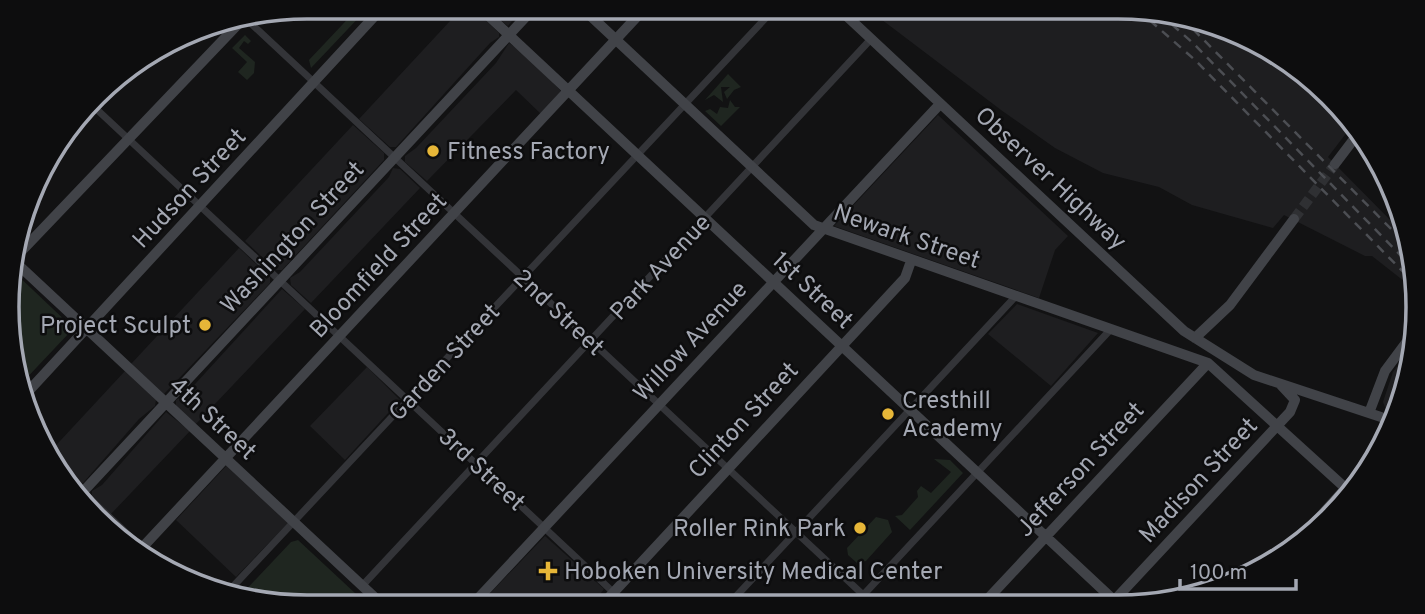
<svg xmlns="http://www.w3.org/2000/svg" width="1425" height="614" viewBox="0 0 1425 614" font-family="Overpass,sans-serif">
  <rect width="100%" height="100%" fill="#121213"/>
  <path fill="#1e1e20" d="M463,7H472L499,33V37L490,43L396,147H390L359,119Z
    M484,7H523L508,26Z
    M865,7H1118L1215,23L1316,82L1351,127L1328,157L1403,233L1414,276V289L1372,256H1365L1284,215L1273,228L1192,205L1159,187L1103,173L1055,148L1001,110Z
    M509,43L525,54L561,91L541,114L516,90L427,181L405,162V156L416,148L496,63Z
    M938,115L1068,236L1055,250L1039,298L834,226Z
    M353,125L384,153V160L282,270H276L245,241Z
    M393,168L400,169L420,188L311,303L291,285L290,278L300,272L389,177Z
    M239,248L270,277V283L164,394L131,364Z
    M282,289L305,309L195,425L176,407V400L185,395Z
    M1017,304L1098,333L1051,386L988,334Z
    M1409,350L1402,404L1396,415L1386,410L1383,402L1393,372Z
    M367,367L400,400L345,460L310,426Z
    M125,371L156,400L155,406L139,419L83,483L77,482L47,455Z
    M166,412L190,431L111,514L92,496V491L102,485Z
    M227,465L289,522L236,577L176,520Z
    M545,536L604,589L591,606H478Z"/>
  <path fill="#1f2620" d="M359,7L365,11L311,68L309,60Z
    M245,35L251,41L248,44L244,41L239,48L255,62L254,73L247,80L238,72L247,62L232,48Z
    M728,74L741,87L734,90L727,99L724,92L730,87H721L723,102L714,95L705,100Z
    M730,100L735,107H740L721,126L705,111L710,109L717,114L720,107L728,108Z
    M13,271L71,326V331L20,385L13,365Z
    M934,459L950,460L963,473L910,530L895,516L902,515L918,497L917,491L921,486L931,493L951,472Z
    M876,517L888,520L892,532L866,561L857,563L848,555L847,548Z
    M298,540L370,607H307L240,596L291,542Z"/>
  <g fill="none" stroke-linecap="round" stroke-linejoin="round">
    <path stroke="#2f3033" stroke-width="10" stroke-dasharray="10 5" stroke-linecap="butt" d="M1294,219L1335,164"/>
    <path stroke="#333438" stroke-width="7" d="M244,17L874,605
      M91,104L628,606
      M52,463L152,557
      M362,586L871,39
      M226,594L776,7
      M854,605L1111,329
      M727,606L1016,296"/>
    <path stroke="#414348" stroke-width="10" d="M479,7L1118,604
      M581,7L814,225L1208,363L1352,494
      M837,7L1184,331L1254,375L1393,421
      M1335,164L1357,135
      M13,260L385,607
      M13,260L244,18
      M1195,338L1230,305L1294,219
      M24,396L383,7
      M1369,413L1385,371L1411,336
      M79,496L535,7
      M140,550L646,7
      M1287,553L1372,459
      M982,605L1208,363
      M1110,605L1290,412L1295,400L1281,385
      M471,606L940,104
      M601,606L905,278L911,261"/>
    <path stroke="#4c4e53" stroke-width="2" d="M1375,159L1399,217"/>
    <path stroke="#4c4e53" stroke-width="2.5" stroke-dasharray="9 7" stroke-linecap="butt" d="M1138,10L1195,60L1417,286
      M1160,14L1193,43L1411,266
      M1182,18L1405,243"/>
  </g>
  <g fill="#e6b638" stroke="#0d0d0e" stroke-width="2.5">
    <circle cx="433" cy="151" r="7"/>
    <circle cx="205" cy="325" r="7"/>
    <circle cx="888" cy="414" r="7"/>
    <circle cx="860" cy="528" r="7"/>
    <path d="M544.5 560.5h7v7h7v7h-7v7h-7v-7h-7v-7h7z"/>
  </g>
  <g text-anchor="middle" stroke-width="5" stroke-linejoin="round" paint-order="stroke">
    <g font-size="24" fill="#a4a8b3" stroke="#0d0d0e" text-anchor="start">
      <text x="447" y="159">Fitness Factory</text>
      <text x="191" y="333" text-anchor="end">Project Sculpt</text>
      <text x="902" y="408">Cresthill<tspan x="902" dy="28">Academy</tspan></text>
      <text x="846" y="536" text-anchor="end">Roller Rink Park</text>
      <text x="564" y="579">Hoboken University Medical Center</text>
    </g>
    <g font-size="24" fill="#a4a8b3" stroke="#0d0d0e">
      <text transform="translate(1051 178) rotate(43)" y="8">Observer Highway</text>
      <text transform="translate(189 188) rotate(-47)" y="8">Hudson Street</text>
      <text transform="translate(907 236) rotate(19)" y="8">Newark Street</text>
      <text transform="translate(292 237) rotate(-47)" y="8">Washington Street</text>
      <text transform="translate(378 265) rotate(-47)" y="8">Bloomfield Street</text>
      <text transform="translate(660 267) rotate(-47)" y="8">Park Avenue</text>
      <text transform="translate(813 290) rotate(43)" y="8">1st Street</text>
      <text transform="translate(559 312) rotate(43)" y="8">2nd Street</text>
      <text transform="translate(690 341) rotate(-47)" y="8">Willow Avenue</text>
      <text transform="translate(444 362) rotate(-47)" y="8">Garden Street</text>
      <text transform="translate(213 418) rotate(43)" y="8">4th Street</text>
      <text transform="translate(743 420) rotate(-47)" y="8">Clinton Street</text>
      <text transform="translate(482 469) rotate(43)" y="8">3rd Street</text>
      <text transform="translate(1080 469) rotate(-47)" y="8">Jefferson Street</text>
      <text transform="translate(1198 480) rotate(-47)" y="8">Madison Street</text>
    </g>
  </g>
  <path d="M0 0H1425V614H0ZM307 19H1118A288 288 0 0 1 1406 307V307A288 288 0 0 1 1118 595H307A288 288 0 0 1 19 307V307A288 288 0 0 1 307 19Z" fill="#0d0d0e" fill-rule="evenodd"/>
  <path fill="none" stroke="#a4a8b3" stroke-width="3.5" d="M307 19H1118A288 288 0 0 1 1406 307V307A288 288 0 0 1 1118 595H307A288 288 0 0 1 19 307V307A288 288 0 0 1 307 19Z"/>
  <path d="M1180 579v10h116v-10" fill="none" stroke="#a4a8b3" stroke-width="3.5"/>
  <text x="1190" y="579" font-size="21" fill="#a4a8b3" stroke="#0d0d0e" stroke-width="5" paint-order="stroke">100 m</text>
</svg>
